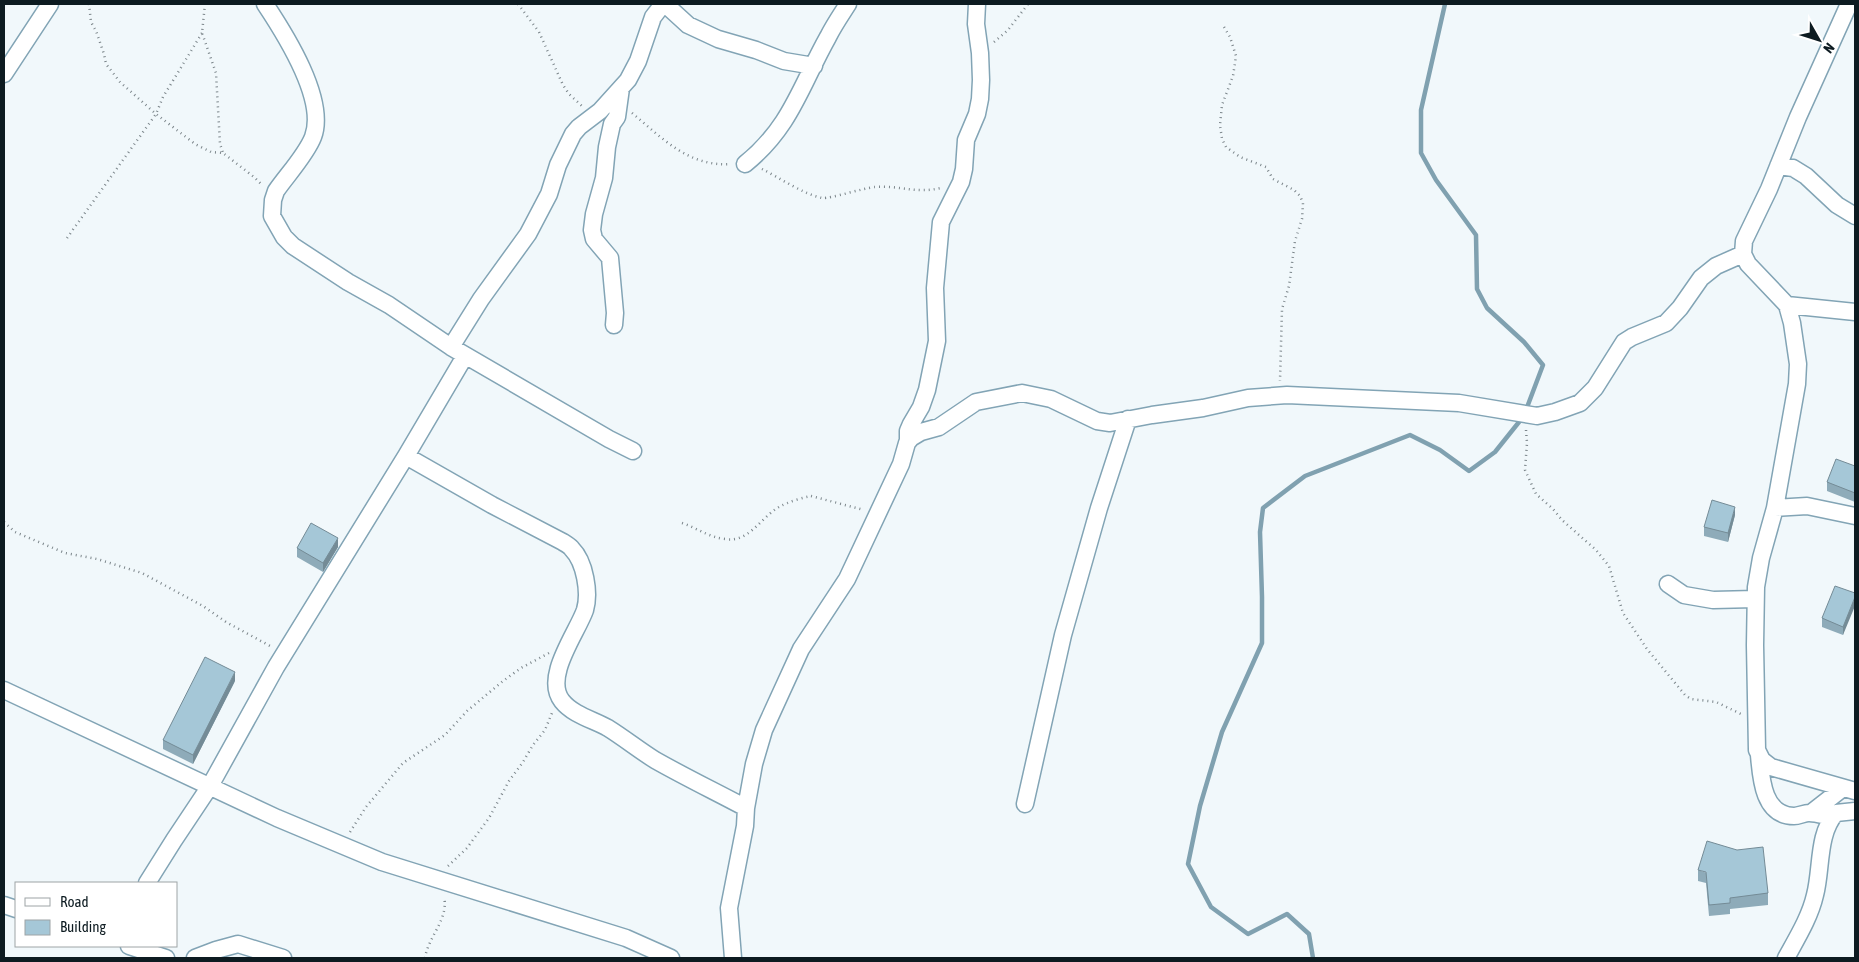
<svg xmlns="http://www.w3.org/2000/svg" width="1859" height="962" viewBox="0 0 1859 962" font-family="'Asap Condensed',sans-serif">
  <rect width="100%" height="100%" fill="#f1f8fb"/>
  <g fill="none" stroke-linecap="round" stroke-linejoin="round">
    <path stroke="#80a1b0" stroke-width="4.5" d="M1445,4L1421,110V153L1436,180L1476,235L1477,289L1487,308L1524,342L1543,365L1526,410
      M1313,958L1309,934L1287,914L1248,934L1211,907L1188,864L1200,806L1222,732L1262,643V597L1260,532L1263,508L1305,476L1410,435L1440,450L1469,471L1495,452L1523,417"/>
    <g stroke="#82a4b5" stroke-width="19">
      <path id="minor" d="M265,4C285,34 327,100 313,137C306,155 287,175 276,191L273,200L272,216L284,237L293,246L348,282L389,305L451,347L609,439L633,451
        M665,4L688,25L718,39L756,50L784,61L814,66
        M1849,4L1798,117L1769,189L1744,241L1743,254L1748,264L1787,305L1792,323L1798,364L1797,384L1775,508L1761,558L1756,587L1755,645L1757,750L1762,760L1771,767L1855,791
        M4,74L50,4
        M745,164C791,127 801,85 828,37C834,25 841,15 848,4
        M1778,166L1793,168L1806,176L1837,205L1855,216
        M1787,305L1855,312
        M614,325L615,313L610,258L594,239L592,230L594,214L604,178L607,147L612,124L617,117L621,88
        M451,347L481,299L528,234L549,194L558,165L573,134L579,127L600,111L628,80L638,61L653,17L663,4
        M908,442V431L911,424L921,407L927,390L937,341L935,288L941,222L961,182L964,169L966,140L977,114L980,99L981,80L980,53L976,24L977,4
        M406,456L492,505L563,542C566,544 570,546 572,549C585,562 590,593 585,610C577,633 543,677 562,701C573,715 594,720 608,728C624,738 639,750 655,760C685,777 716,792 746,808
        M1775,508L1807,506L1855,516
        M1668,584L1684,595L1713,600L1755,599
        M4,690L277,818L382,862L626,938L671,958
        M1759,755C1761,778 1763,816 1794,816C1799,816 1804,813 1809,813C1817,813 1825,816 1832,817
        M1025,804L1063,635L1099,508L1128,419
        M1811,813L1843,788
        M147,883L174,840L210,786L276,667L406,456L465,356
        M4,905L16,909
        M129,946L166,958
        M195,958L216,950L238,944L283,958
        M733,958L729,908L745,826L746,808L754,764L764,730L801,649L847,579L901,464L907,443L911,438L921,432L939,427L976,402L1022,393L1051,399L1097,421L1110,423L1152,415L1203,408L1248,398L1287,395L1459,403L1537,416L1555,412L1580,403L1595,388L1624,342L1632,337L1666,323L1680,308L1701,278L1716,266L1743,254
        M1786,958C1797,938 1810,917 1815,895C1822,869 1817,834 1836,813L1855,811"/>
    </g>
    <path stroke="#7c868b" stroke-width="2.5" stroke-dasharray="1 4" stroke-linecap="butt" d="M89,4L91,22L96,31L104,54L106,64L120,82L156,114L195,144L211,152L223,153L254,177L263,186
      M205,4L202,33L216,73L220,144L223,153
      M518,4L539,32L563,85L569,94L583,107
      M1224,27L1230,37L1236,56L1233,76L1222,105L1220,125L1222,139L1226,147L1240,157L1266,167L1273,179L1294,190L1300,196L1303,203L1302,219L1295,241L1289,286L1282,309L1280,381
      M994,42L1008,30L1028,4
      M632,113C662,138 689,167 730,164
      M762,169C780,178 803,194 822,198C830,199 863,188 875,187C899,185 916,194 941,188
      M67,238L156,114L163,97L202,33
      M1526,430L1527,443L1525,470L1536,494L1553,509L1562,520L1596,550L1609,566L1623,613L1647,649L1685,695L1691,699L1716,702L1741,714
      M4,522L15,532L65,553L97,559L142,573L203,606L226,622L272,647
      M682,523C697,528 708,537 725,539C749,543 760,518 779,507C788,502 801,498 811,496L864,510
      M350,832L366,807L403,763L445,735L467,711L503,681L521,668L549,653
      M448,866L467,848L489,818L509,781L523,762L533,745L545,730L552,713
      M425,958C428,937 449,919 444,897"/>
    <use href="#minor" stroke="#fff" stroke-width="16"/>
  </g>
  <path fill="#8eabb9" d="M1855,466V502L1827,491V482Z
    M1735,515L1728,542L1704,536V527Z
    M338,547L323,572L297,557V548Z
    M1855,593L1843,635L1822,627V618Z
    M235,681L193,764L163,749V740Z
    M1698,870L1768,893V905L1730,909V914L1709,916L1706,883L1698,881Z"/>
  <path fill="#748b96" d="M1735,507V515L1728,542V533Z
    M338,538V547L323,572V563Z
    M1855,597V606L1843,635V627Z
    M235,672V681L193,764V755Z"/>
  <path fill="#a5c7d7" stroke="#748b96" d="M1836,459L1855,466V493L1827,482Z
    M1712,500L1735,507L1728,533L1704,527Z
    M311,523L338,538L323,563L297,548Z
    M1835,586L1855,593V597L1843,627L1822,618Z
    M205,657L235,672L193,755L163,740Z
    M1707,841L1737,850L1763,847L1768,893L1730,898V903L1709,905L1706,872L1698,870Z"/>
  <rect width="1859" height="962" fill="none" stroke="#0d1b21" stroke-width="10"/>
  <rect x="15" y="882" width="162" height="65" fill="#ffffff" stroke="#9ea4a6"/>
  <rect x="25" y="898" width="25" height="8" fill="#ffffff" stroke="#9ea4a6"/>
  <text x="60" y="907" font-size="15" fill="#0d1b21">Road</text>
  <rect x="25" y="920" width="25" height="15" fill="#a5c7d7" stroke="#9ea4a6"/>
  <text x="60" y="932" font-size="15" fill="#0d1b21">Building</text>
  <g transform="translate(1819 40) rotate(129)" stroke="#ffffff" stroke-width="4" paint-order="stroke">
  <path d="M0-4L9 19L0 12L-9 19Z" fill="#0d1b21"/>
  <text y="-8" font-size="14" font-weight="bold" text-anchor="middle" fill="#0d1b21">N</text>
  </g>
</svg>
